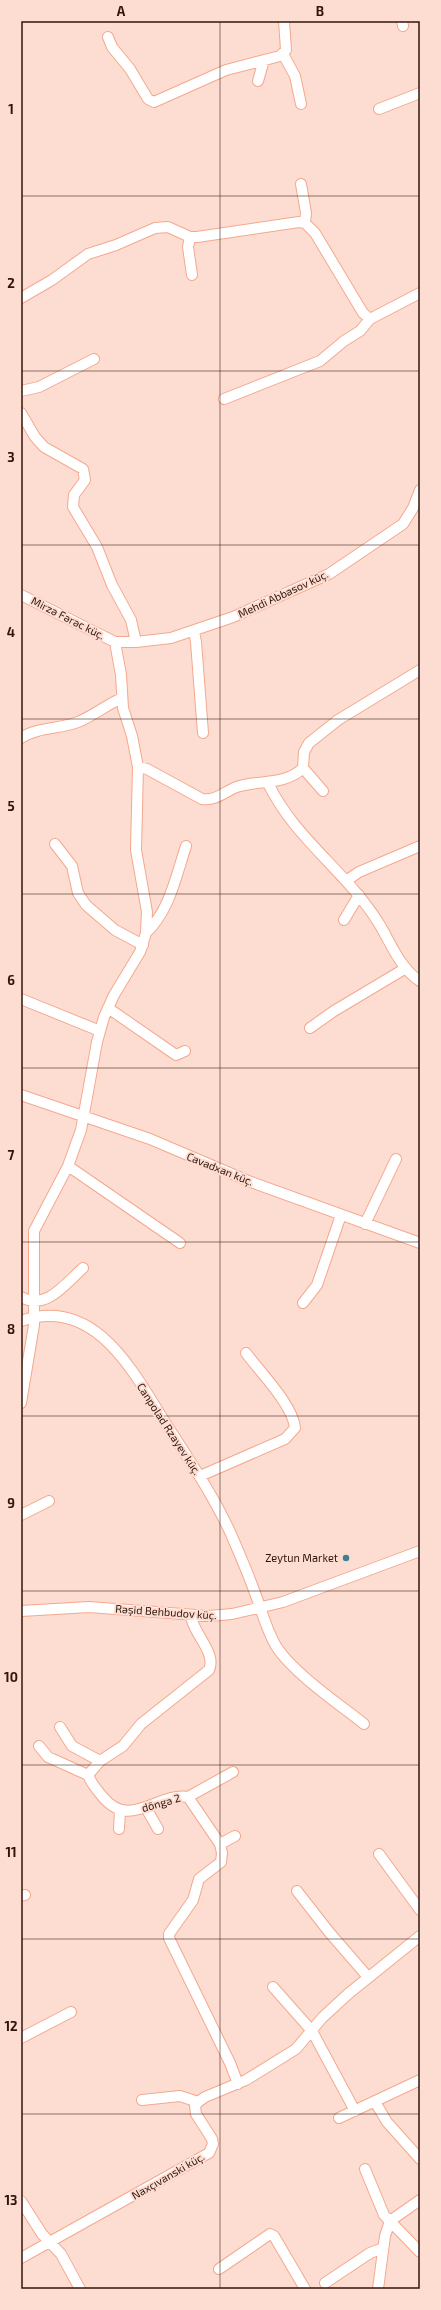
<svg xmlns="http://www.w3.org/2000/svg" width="441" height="2310" viewBox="0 0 441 2310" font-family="'Exo 2',sans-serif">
  <rect width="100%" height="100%" fill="#fdddd1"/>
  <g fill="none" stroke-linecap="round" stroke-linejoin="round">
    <g stroke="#f4a88e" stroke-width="12">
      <path id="minor" d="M402,21L403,26
        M108,37L112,47L130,69L148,99L154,102L226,70L280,56L286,50L284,21
        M283,54L295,76L301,104
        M258,81L264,60
        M379,109L420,93
        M301,184L306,213L305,223
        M190,237L188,247L192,275
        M21,298L52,280L88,254L116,245L155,228L168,227L190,237H197L299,222L305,223L315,233L363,313L370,319L420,293
        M21,391L39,387L94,359
        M224,399L320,361L344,341L360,331L370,319
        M21,413L35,437L44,447L83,469L85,480L74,495L73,507L97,547L112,585L131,620L136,642
        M21,595L115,642H136L171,638L233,617L329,574L403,524L413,508L420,490
        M194,631L196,642L203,733
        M21,738C37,727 60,729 78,722C93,716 106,705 122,698
        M138,767L147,769L202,799C215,801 223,793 234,788C255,779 283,787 303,768L304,752L309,743L338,720L420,670
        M303,768L323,791
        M268,783C294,838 346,871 378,922C390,941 400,969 420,981
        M55,844L72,866L78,893L86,905L115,930L143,945
        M346,881L359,872L420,846
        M344,920L359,895
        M146,933C170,910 176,876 186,846
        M21,999L100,1031
        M108,1008L176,1055L185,1051
        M310,1028L334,1011L406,968
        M21,1095L150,1139L251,1182L420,1243
        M68,1166L180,1243
        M365,1224L396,1159
        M21,1297C46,1311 65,1284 83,1268
        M303,1303L317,1285L341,1215
        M21,1321C98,1294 136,1378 170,1430C192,1464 214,1497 231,1534C239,1553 248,1573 255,1593C262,1611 266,1629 276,1646C292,1672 339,1704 364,1724
        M21,1403L34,1325V1231L68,1166L81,1130L97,1042L104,1017L114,995L140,952L146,933L147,912L136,850L138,767L132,736L123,708L121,675L115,642
        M200,1476L285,1439L295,1428C293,1405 260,1372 246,1353
        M21,1515L49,1501
        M21,1611L89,1607L209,1616L232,1614L283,1602L420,1551
        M191,1615C192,1633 217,1652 209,1670L141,1724L123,1746L100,1761L88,1775C91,1783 96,1789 102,1796C130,1831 157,1792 188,1797L220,1844L222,1853L221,1862L199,1879L193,1900L169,1934V1938L230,2063L238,2084
        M60,1727L72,1746L100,1761
        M39,1746L48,1757L88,1775
        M188,1797L233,1772
        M146,1808L158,1829
        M119,1829L120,1810
        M220,1844L235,1836
        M379,1854L420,1910
        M297,1891L329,1932L368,1977
        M21,1896L25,1895
        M273,1987L312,2031L355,2111
        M21,2038L71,2012
        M142,2100L180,2096L198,2102
        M375,2102L387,2122L420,2159
        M339,2118L420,2080
        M365,2169L384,2215L420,2252
        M21,2201L42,2234L61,2254L80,2289
        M21,2258L209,2153L213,2144L212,2139L196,2114L195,2106L198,2102L205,2097L246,2080L296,2049L322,2018L348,1994L420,1936
        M219,2269L270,2234L274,2236L305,2289
        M325,2283L370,2253L383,2248
        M378,2289L385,2236L390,2221L420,2200"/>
    </g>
    <use href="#minor" stroke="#fff" stroke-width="10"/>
  </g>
  <path fill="none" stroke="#30150b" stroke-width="1" stroke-opacity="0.55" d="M220,21V2289M21,196H420M21,371H420M21,545H420M21,719H420M21,894H420M21,1068H420M21,1242H420M21,1416H420M21,1591H420M21,1765H420M21,1939H420M21,2114H420"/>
  <circle fill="#3f7f93" stroke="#fdddd1" stroke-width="1.5" cx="346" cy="1558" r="4"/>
  <g text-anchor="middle" stroke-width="4" stroke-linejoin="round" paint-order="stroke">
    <g font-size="11" fill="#30150b" stroke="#fdddd1">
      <text transform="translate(283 594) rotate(-25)" y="4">Mehdi Abbasov küç.</text>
      <text transform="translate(68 618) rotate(27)" y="4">Mirzə Fərəc küç.</text>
      <text transform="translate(220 1169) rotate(22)" y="4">Cavadxan küç.</text>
      <text transform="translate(169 1429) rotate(57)" y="4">Canpolad Rzayev küç.</text>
      <text transform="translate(166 1612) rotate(4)" y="4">Rəşid Behbudov küç.</text>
      <text transform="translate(161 1803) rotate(-16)" y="4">döngə 2</text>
      <text transform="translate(168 2176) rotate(-30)" y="4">Naxçıvanski küç.</text>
    </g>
    <g font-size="11" fill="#30150b" stroke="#fdddd1" text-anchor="end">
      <text x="338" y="1562">Zeytun Market</text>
    </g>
  </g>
  <rect width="441" height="2310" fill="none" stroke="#fdddd1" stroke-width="44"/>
  <rect x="22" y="22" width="397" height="2266" fill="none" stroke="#30150b" stroke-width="1.5"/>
  <g font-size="13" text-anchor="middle" font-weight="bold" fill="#30150b">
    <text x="121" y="16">A</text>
    <text x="320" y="16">B</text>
    <text x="11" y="114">1</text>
    <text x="11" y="288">2</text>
    <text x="11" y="462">3</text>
    <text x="11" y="637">4</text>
    <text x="11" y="811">5</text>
    <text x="11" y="985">6</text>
    <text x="11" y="1160">7</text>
    <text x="11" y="1334">8</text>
    <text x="11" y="1508">9</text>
    <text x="11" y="1682">10</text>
    <text x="11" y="1857">11</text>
    <text x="11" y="2031">12</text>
    <text x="11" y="2205">13</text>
  </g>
</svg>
